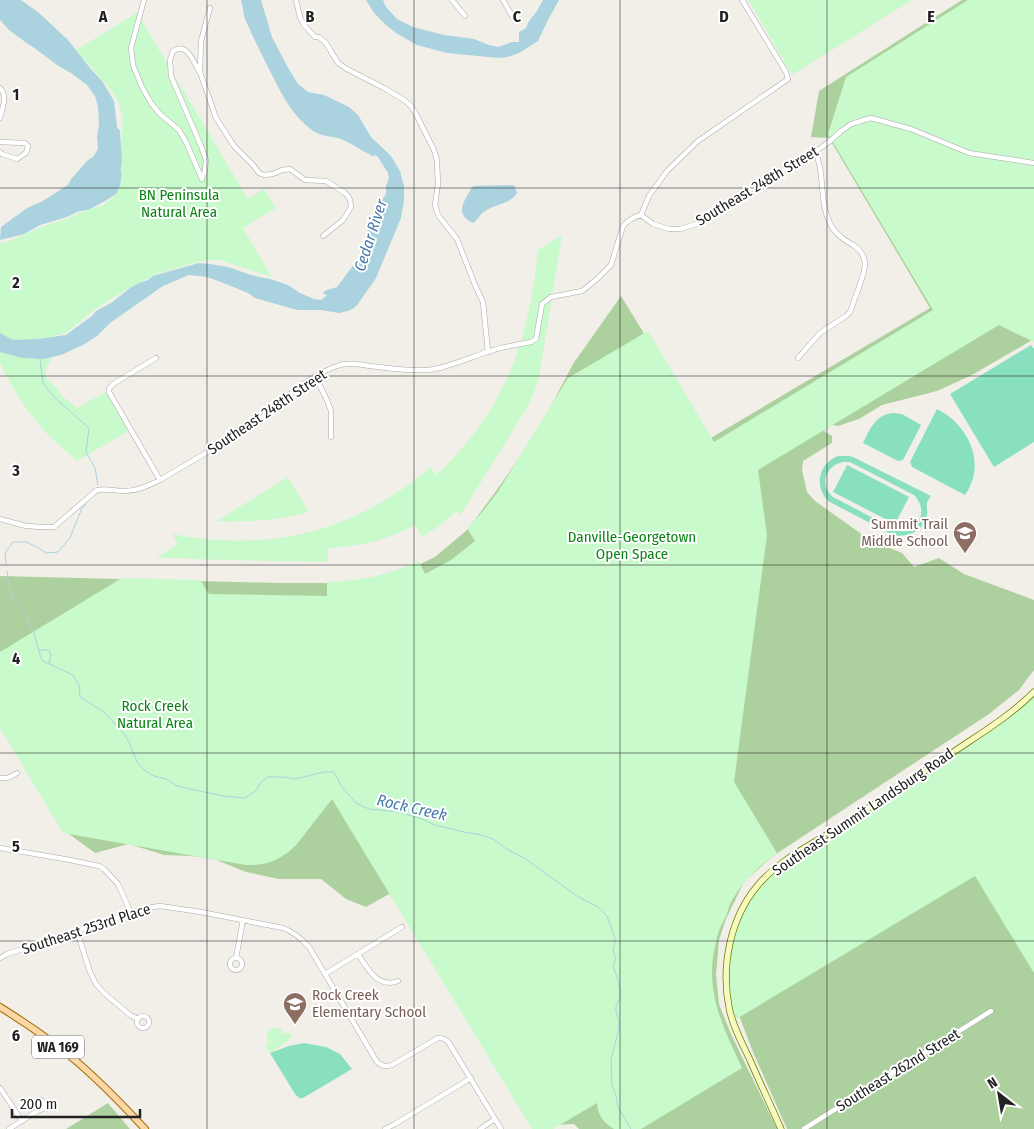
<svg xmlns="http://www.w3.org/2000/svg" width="1034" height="1129" viewBox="0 0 1034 1129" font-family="'Fira Sans Condensed',sans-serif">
  <rect width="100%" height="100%" fill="#f2efe9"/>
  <path fill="#add19e" d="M962,0H1034V339L972,375L937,391L882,405L859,419L838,426L831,425L824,431L832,436V443L803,461L802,470L807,492L815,501L870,540L902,553L914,567L939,558L964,574L1034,600V670L1019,690L989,714L773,856L744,882L726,919L719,940L716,975L719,1004L731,1034L777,1129H579L574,1124L537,1126L391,893L366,907L346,899L321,879H279L246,872L214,859L192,856L164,855L129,844L95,853L69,834L0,722V576L281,583H341L391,578L435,557L467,530L494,494L539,429L573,364L621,296L709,439L930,308L829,138L811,137L819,91Z
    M1034,701V1129H787L753,1052L735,1005Z
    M108,1103L130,1129H66Z"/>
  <path fill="#c8facc" d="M748,0H912L792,75Z
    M968,0H1034V342L999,325L758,470L767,535L734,782L777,853C759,866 741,883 730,904C728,908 728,913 725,918C724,921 721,925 720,928C717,935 716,943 714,951C706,995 724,1029 742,1068L641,1129H614C603,1122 598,1116 597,1103L553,1129H532L332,799L297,844C283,859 267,866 246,865L63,833L0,728V652L122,578L200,580L209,594L327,596V582C360,581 389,575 419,561L425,574L451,560L475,541L467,528L483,511L497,493L568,378L648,331L714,442L933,310L828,134L846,77Z
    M137,13L248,199L264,189L276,208L243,228L272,277L219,260H206L190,264L157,274L127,289L94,310L66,333L54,336L52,357L46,369V378L58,389L62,396L77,408L109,390L132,429L77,461L48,435L27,410L10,383L0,363V243L7,242L44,226L64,220L87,210L102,206L114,197L119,189L122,176L120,157L123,118L118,101L110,89L76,50Z
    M562,235L539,377L535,390L528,406L460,516L457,511L439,526L422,537L415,525C387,540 359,547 328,548V562L187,559V558H156L178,544L172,534C271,553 354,532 431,467L436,475C505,411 529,341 538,250Z
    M288,477L309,512C279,520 248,523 217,521Z
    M1034,690V973L975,876L733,1021L726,997L724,985V959L726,947L733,923L767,876L1004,715Z
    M273,1028L281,1029L284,1034L289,1032L292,1037L288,1040V1041L270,1053L265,1045L269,1042L266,1038L268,1036L266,1033Z"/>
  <path fill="#88e0be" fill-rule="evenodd" d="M1031,345L1034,349V442L994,467L950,394Z
    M937,409C969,425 987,464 965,495L912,467L910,462Z
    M893,413L902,414L921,425L903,460L898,461L863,443C870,429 875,415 893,413Z
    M838,456H849L853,457L931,496C929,499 927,501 927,503C926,507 928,511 927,515C924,531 908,538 893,535L828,501C814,486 818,464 838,456ZM843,462H850L914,495C930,511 918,533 896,530L833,497C819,485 825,466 843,462Z
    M847,465L909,497L895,524L833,492Z
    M304,1043L326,1047L340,1054L352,1069L303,1098H299L295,1094L270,1053L289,1046Z"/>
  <path fill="#aad3df" d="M0,0H21L39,13L68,40L90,68L102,81L114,101L117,126V139L114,156L122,173L120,186L116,194L105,201L90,209L77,212L67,217L40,225L24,234L0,240L1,227L27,208L41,202L68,185L72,178L88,160L93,157L98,149L97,136L99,125L98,107L95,96L87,85L71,73L60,67L33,47L28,44L9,30L0,20Z
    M241,0H261L272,37L287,66L298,84L308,92L324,95L349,107L358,115L371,137L391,156L400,171L404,186V201L401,218L376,278L358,304L354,308L348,311L339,313L321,310H297L255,298L248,293L221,282L207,277L189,275L163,286L110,323L97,336L83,345L61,355L43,359L22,358L0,352V333L13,340L38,339L66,335L92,316L96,311L111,303L130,288L139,283L148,280L153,276L199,263L210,264L228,267L251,275L270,279L288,285L300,293L314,299L321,300L325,297L327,295L322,293L327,290L337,287L352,267L357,263L362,251L370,220L375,210L386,194V186L389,178L388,173L378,157L374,154L375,157C363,152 353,144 341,139C332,136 323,137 315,132C293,118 281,93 270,71C261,53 253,37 245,19C243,13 243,6 241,0Z
    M366,0H383L386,7L397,19L413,27L444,35L474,39L489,45L498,47L512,42H519V32L526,28L529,21L537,11L543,0H559L547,22L538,41L519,53L508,57L499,58L447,53L417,45L396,33L386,25L374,13Z
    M514,185L517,193C511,204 495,204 485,211C480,214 478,220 473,223C453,213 465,201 472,187L474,186Z"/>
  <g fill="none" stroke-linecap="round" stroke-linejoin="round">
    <path stroke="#aad3df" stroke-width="1" d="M40,359L43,383L55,398L89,428L86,452L95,468L98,485
      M6,564L5,553L13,542H26L37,547L46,553L58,552L70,538L82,508L86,504
      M7,571L9,586L11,596L19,605L29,622L34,633L40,655L43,661L73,675L79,685L80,697L104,712L125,735L130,744L137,762L144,770L154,776L166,779L177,786L223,796L245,798L256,791L261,782L268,777H284L295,779L324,772H334L338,779L341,786L356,803L369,809L399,812L422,819L435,825L464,832L482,835L493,839L505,848L527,860L577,896L598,907L607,916L615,938V943L613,950L616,959L613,966L618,980L620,991V997L616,1006V1012L619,1021V1028L611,1060L612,1085L616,1096L618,1107L631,1129
      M39,650H49L51,656L49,660L50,664"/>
    <path stroke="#aad3df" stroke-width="8" d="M116,172L118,161L116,132"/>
    <g stroke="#a9a9a9" stroke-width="5.5">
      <path id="street" d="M144,0L131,48L133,65L142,87L151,103L160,114L179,130L186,142L202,179
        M296,0L300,17L304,25L315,37H319L326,43L338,63L347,69L384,88L404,100L411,106L416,114L434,150L437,161L438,184L435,205L438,215L457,239L475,285L483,302L488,352
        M452,0L465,16
        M503,0L512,16
        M210,8L201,41L200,72L216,118L234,146L253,165L259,173L264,175L273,174L282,170L290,169L305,180L326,181L345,193L348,196L350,200L351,207L343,220L323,236
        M199,71C193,61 187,42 173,51L170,60L171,76L201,146L206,160L205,171L202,178
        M0,88C8,96 2,109 0,118
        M0,142L25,143L28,146L26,153L17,159L2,154L0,152
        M641,215L649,196L667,171L698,141L788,79L786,72L742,0
        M156,358L113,384L109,389V392L160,480
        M798,358L820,333L846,316L850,312C853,305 855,297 858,290C864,273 872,257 853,245C842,239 833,232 829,221C822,206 823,190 821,175C820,167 818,159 816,152
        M315,376L327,400L331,411V437
        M0,519L26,526L42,527H54L97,490C106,488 115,491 125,491C138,491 149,485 160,480L250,427C278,406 303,378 337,366C350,361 365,366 379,367C395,369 411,371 428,370C448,368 468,358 487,352C501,347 516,345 531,342L536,339L542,304L551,297L582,291L597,279L611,265L623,226C628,220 633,217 641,215L653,224L669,229H680L696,224L764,181L811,155L830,141L840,132L851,124L871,118L911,129L969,153L1034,163
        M0,778C7,779 11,777 17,773
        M0,848L70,860L99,866L104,869L118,884L131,913
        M77,931L90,972L96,984L104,993L130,1015L138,1019
        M358,954C367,968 378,989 398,981
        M0,958L7,954L131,913L153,907L160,906L201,912L283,928C294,932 301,938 309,947L377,1062C382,1066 385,1067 392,1065L438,1038C443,1038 446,1039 449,1043L501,1129
        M236,958L243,920
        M230 964a6 6 0 1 1 12 0a6 6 0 1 1-12 0Z
        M325,974L402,927
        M137 1022a6 6 0 1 1 12 0a6 6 0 1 1-12 0Z
        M0,1088L22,1121
        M9,1129L39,1110L43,1109L45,1104L41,1100L37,1101L35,1104L36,1108L39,1110
        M385,1129L395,1124L471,1078
        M480,1129L495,1119
        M804,1129L991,1011"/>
    </g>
    <g stroke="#707d05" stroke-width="7">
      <path id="secondary" d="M781,1129C771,1106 760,1083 750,1060C742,1043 732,1025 729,1007C721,966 730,918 758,885C780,859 813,844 841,826C877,803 913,778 949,755C978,735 1009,717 1034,692"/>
    </g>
    <g stroke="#a06b00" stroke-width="8">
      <path id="primary" d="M0,1007C24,1022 48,1038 70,1056C97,1078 121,1103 145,1129"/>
    </g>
    <use href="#street" stroke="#fff" stroke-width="4.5"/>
    <use href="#secondary" stroke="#f7fabf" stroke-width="5.5"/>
    <use href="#primary" stroke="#fcd6a4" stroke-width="6"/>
  </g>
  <path fill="none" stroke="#222" stroke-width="1" stroke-opacity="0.55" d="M207,0V1129M414,0V1129M620,0V1129M827,0V1129M0,188H1034M0,376H1034M0,565H1034M0,753H1034M0,941H1034"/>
  <defs>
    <g id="school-pin" transform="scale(1.25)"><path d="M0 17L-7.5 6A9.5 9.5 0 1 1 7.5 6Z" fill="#8d6e63" stroke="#fff"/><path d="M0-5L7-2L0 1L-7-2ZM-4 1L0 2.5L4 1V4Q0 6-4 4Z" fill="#fff"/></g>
  </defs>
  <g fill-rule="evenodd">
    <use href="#school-pin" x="965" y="533"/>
    <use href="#school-pin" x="295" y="1004"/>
  </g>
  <g text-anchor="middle" stroke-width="4" stroke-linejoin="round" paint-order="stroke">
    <rect fill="#fff" stroke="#646464" stroke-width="1" x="32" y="1035.5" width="52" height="23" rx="4"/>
    <g font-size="14" font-weight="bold" fill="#222">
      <text x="58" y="1052">WA 169</text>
    </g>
    <g font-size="15" fill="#222" stroke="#fff">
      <text transform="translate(757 186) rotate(-31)" y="5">Southeast 248th Street</text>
      <text transform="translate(267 412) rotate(-34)" y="5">Southeast 248th Street</text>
      <text transform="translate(863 812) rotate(-34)" y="5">Southeast Summit Landsburg Road</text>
      <text transform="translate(86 929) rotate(-18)" y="5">Southeast 253rd Place</text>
      <text transform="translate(898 1070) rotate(-32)" y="5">Southeast 262nd Street</text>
    </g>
    <g font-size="15" fill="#0c8416" stroke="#fff">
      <text x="179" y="200">BN Peninsula<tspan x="179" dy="17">Natural Area</tspan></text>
      <text x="632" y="542">Danville-Georgetown<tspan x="632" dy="17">Open Space</tspan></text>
      <text x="155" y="711">Rock Creek<tspan x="155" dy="17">Natural Area</tspan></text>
    </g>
    <g font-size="15" fill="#785e54" stroke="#fff" text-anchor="end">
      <text x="948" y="529">Summit Trail<tspan x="948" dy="17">Middle School</tspan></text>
      <text x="312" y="1000" text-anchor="start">Rock Creek<tspan x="312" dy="17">Elementary School</tspan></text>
    </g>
    <g font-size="16" font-style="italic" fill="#4a7aab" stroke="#fff">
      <text transform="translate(370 235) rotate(-72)" y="6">Cedar River</text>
      <text transform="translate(412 807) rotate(13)" y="6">Rock Creek</text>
    </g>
  </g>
  <g font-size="16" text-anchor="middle" font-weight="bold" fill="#222" stroke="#fff" stroke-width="4" stroke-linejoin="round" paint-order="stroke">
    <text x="103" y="22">A</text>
    <text x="310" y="22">B</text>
    <text x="517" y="22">C</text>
    <text x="724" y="22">D</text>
    <text x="931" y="22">E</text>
    <text x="16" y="100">1</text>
    <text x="16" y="288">2</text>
    <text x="16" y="476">3</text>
    <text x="16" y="664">4</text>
    <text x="16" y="852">5</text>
    <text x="16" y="1041">6</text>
  </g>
  <g transform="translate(999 1094) rotate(329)" stroke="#ffffff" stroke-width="4" paint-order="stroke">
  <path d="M0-4L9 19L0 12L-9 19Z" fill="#222222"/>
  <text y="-8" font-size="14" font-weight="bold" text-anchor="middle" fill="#222222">N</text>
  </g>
  <path d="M12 1109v8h128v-8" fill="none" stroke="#222222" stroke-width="2.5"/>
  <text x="20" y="1109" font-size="15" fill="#222222" stroke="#ffffff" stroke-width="4" paint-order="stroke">200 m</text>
</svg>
